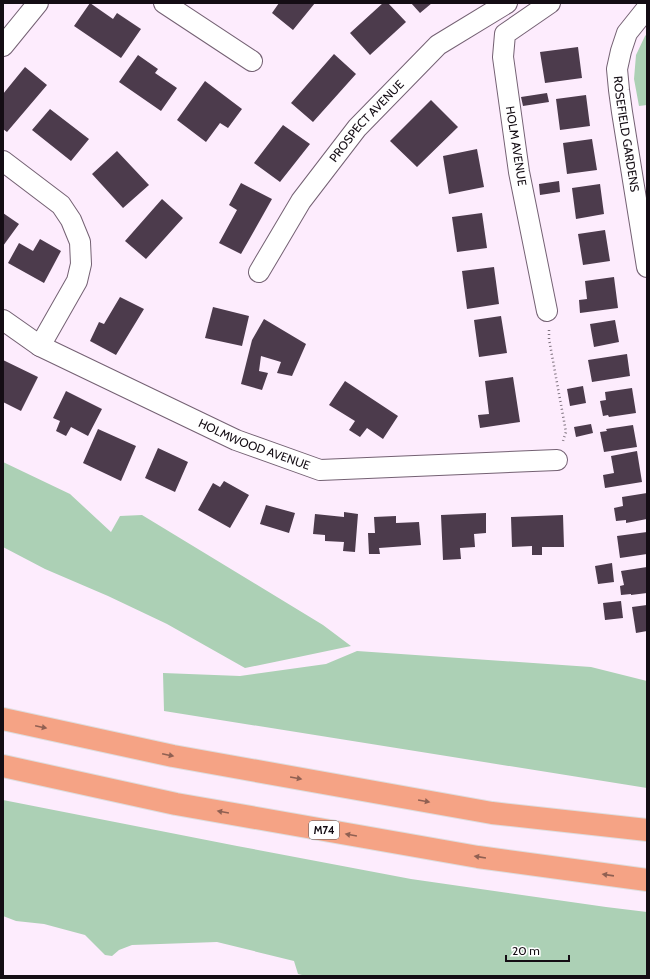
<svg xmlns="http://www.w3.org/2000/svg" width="650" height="979" viewBox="0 0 650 979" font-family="Cabin,sans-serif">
  <rect width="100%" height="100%" fill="#fdecfd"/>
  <path fill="#acd0b5" d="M647,34V105L639,106L634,79L636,55L645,36Z
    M3,462L70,494L111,532L120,516L142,515L323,625L351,646L289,659L245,668L167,624L108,596L45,569L3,547Z
    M357,651L591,667L647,681V788L164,711L163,673L240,676L326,664Z
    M3,800L237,846L411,879L606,907L647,912V976H306L298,974L294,961L217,942L132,945L119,950L112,956L105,955L85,935L44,924L16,921L3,916Z"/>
  <path fill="#4c3b4c" d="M90,3L113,19L117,13L141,29L121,58L74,26Z
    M279,3H315L293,30L272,13Z
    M383,3H388L406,22L370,55L350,33Z
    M411,3H432L420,13Z
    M578,47L582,78L545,83L540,52Z
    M334,54L356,74L313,122L291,103Z
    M138,55L158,69L155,73L177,88L161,111L119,82Z
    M25,67L47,85L7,132L3,129V94Z
    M205,81L242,109L228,128L220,123L206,142L177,120Z
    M547,93L549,102L523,106L521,97Z
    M586,95L590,126L560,130L556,99Z
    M431,100L458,127L417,167L390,141Z
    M50,109L89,139L71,161L32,130Z
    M283,125L310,144L280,182L254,163Z
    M592,139L597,170L567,174L563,143Z
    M477,149L484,187L449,194L443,156Z
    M117,151L149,185L123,208L92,174Z
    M559,181L560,192L540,195L539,184Z
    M241,183L272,199L241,254L219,243L237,210L229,205Z
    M600,184L604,214L576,219L572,188Z
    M162,199L183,218L146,259L125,241Z
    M3,213L19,224L3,246Z
    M482,213L487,248L457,252L452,217Z
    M605,230L610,261L583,265L578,234Z
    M40,239L61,251L44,283L8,263L19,243L33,251Z
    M494,267L499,304L467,309L462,271Z
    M614,277L618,308L580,313L579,300L587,299L585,281Z
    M120,297L144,309L116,355L90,341L99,322L104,324Z
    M213,307L249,316L242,346L205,338Z
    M501,316L507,353L479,357L474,320Z
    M264,319L306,344L292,376L277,373L281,362L261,356L259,371L268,373L262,390L241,384L252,340Z
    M615,320L619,342L594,347L590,324Z
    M627,354L630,376L592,382L588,360Z
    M3,360L38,377L21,411L3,402Z
    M513,377L520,422L480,428L478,415L489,414L485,381Z
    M345,381L398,416L383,439L367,428L360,437L349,430L355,421L329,405Z
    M583,386L586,403L570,406L567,389Z
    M632,388L636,413L609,417L608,415L603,416L600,401L606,400L605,392Z
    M66,391L102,409L88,436L71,427L66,436L56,431L60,421L53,418Z
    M591,424L593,433L576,437L574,427Z
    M633,425L637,447L604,452L600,432L607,431L606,429Z
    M98,429L136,446L121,481L83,463Z
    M158,448L188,462L175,492L145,478Z
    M637,451L642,482L605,488L603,475L614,473L611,456Z
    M224,481L249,495L230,528L198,510L213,483L220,487Z
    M647,493V519L626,523V520L616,521L614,508L623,506L622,497Z
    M266,505L295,513L289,533L260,524Z
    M344,512L358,514L355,552L343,551L344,542L325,541V535L313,534L315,514L344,517Z
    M486,513V533L474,534L475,547L460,548L461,559L443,560L441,515Z
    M563,515L564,547H542V555H532V546L512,547L511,517Z
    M396,516V523L419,522L421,545L379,548L380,554H369L368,533H375L374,517Z
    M647,532V554L620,558L617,536Z
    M612,563L614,582L598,584L595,566Z
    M647,567V593L631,595V594L621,595L620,586L624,585L621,571Z
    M621,601L623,618L605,620L603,603Z
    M647,605V631L636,633L632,607Z"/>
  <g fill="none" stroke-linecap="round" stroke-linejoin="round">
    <g stroke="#746173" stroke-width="22">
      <g id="street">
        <path d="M164,3L252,61"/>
        <path id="s1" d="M647,8L627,33L621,51L617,69L619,90L622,112L647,267"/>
        <path d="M3,46L38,3"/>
        <path id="s2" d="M3,161L61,205L71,220L80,242L81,264L77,281L40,346L236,440L320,470L557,460"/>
        <path id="s3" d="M259,272L301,201L357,128L438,45L507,3"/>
        <path d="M547,311L519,172L503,57L505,34L550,3"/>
        <path d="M3,320L40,346"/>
      </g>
    </g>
    <g stroke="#deddde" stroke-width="24">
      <path id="highway" d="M3,719L173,756L492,813L647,830
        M3,766L176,804L478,857L647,880"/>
    </g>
    <path stroke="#7e727e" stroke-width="2.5" stroke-dasharray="1 3" stroke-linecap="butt" d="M549,330V339L566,432L563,441"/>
    <use href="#street" stroke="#fff" stroke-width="20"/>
    <use href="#highway" stroke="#f5a385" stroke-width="22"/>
  </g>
  <defs><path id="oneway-solid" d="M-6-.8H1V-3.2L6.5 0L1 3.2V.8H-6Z"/></defs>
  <g fill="#906052">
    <use href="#oneway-solid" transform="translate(41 727) rotate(12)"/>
    <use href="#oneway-solid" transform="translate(168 755) rotate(12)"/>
    <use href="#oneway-solid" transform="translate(296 778) rotate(10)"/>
    <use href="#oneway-solid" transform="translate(424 801) rotate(10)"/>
    <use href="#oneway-solid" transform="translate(223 812) rotate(-170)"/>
    <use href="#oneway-solid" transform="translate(351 835) rotate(-170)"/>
    <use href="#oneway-solid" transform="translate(480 857) rotate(-171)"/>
    <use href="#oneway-solid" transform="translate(608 875) rotate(-172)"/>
  </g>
  <g text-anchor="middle" stroke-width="4" stroke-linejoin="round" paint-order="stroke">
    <rect fill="#fff" stroke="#5a565a" stroke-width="1" x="309" y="821" width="30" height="18" rx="3"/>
    <g font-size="11" font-weight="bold" fill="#140d14">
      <text x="324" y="834">M74</text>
    </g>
    <g font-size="12" fill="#140d14" stroke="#fff">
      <text dy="4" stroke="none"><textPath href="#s3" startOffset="186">PROSPECT AVENUE</textPath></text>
      <text dy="4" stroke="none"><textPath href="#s1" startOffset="135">ROSEFIELD GARDENS</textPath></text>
      <text transform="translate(516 146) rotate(81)" y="4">HOLM AVENUE</text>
      <text dy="4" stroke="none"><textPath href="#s2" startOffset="465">HOLMWOOD AVENUE</textPath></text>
    </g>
  </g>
  <rect width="650" height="979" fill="none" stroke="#140d14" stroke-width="8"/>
  <path d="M506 955v6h63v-6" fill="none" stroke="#140d14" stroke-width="2"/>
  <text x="512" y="955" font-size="12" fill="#140d14" stroke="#ffffff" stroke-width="3" paint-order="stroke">20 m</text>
</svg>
